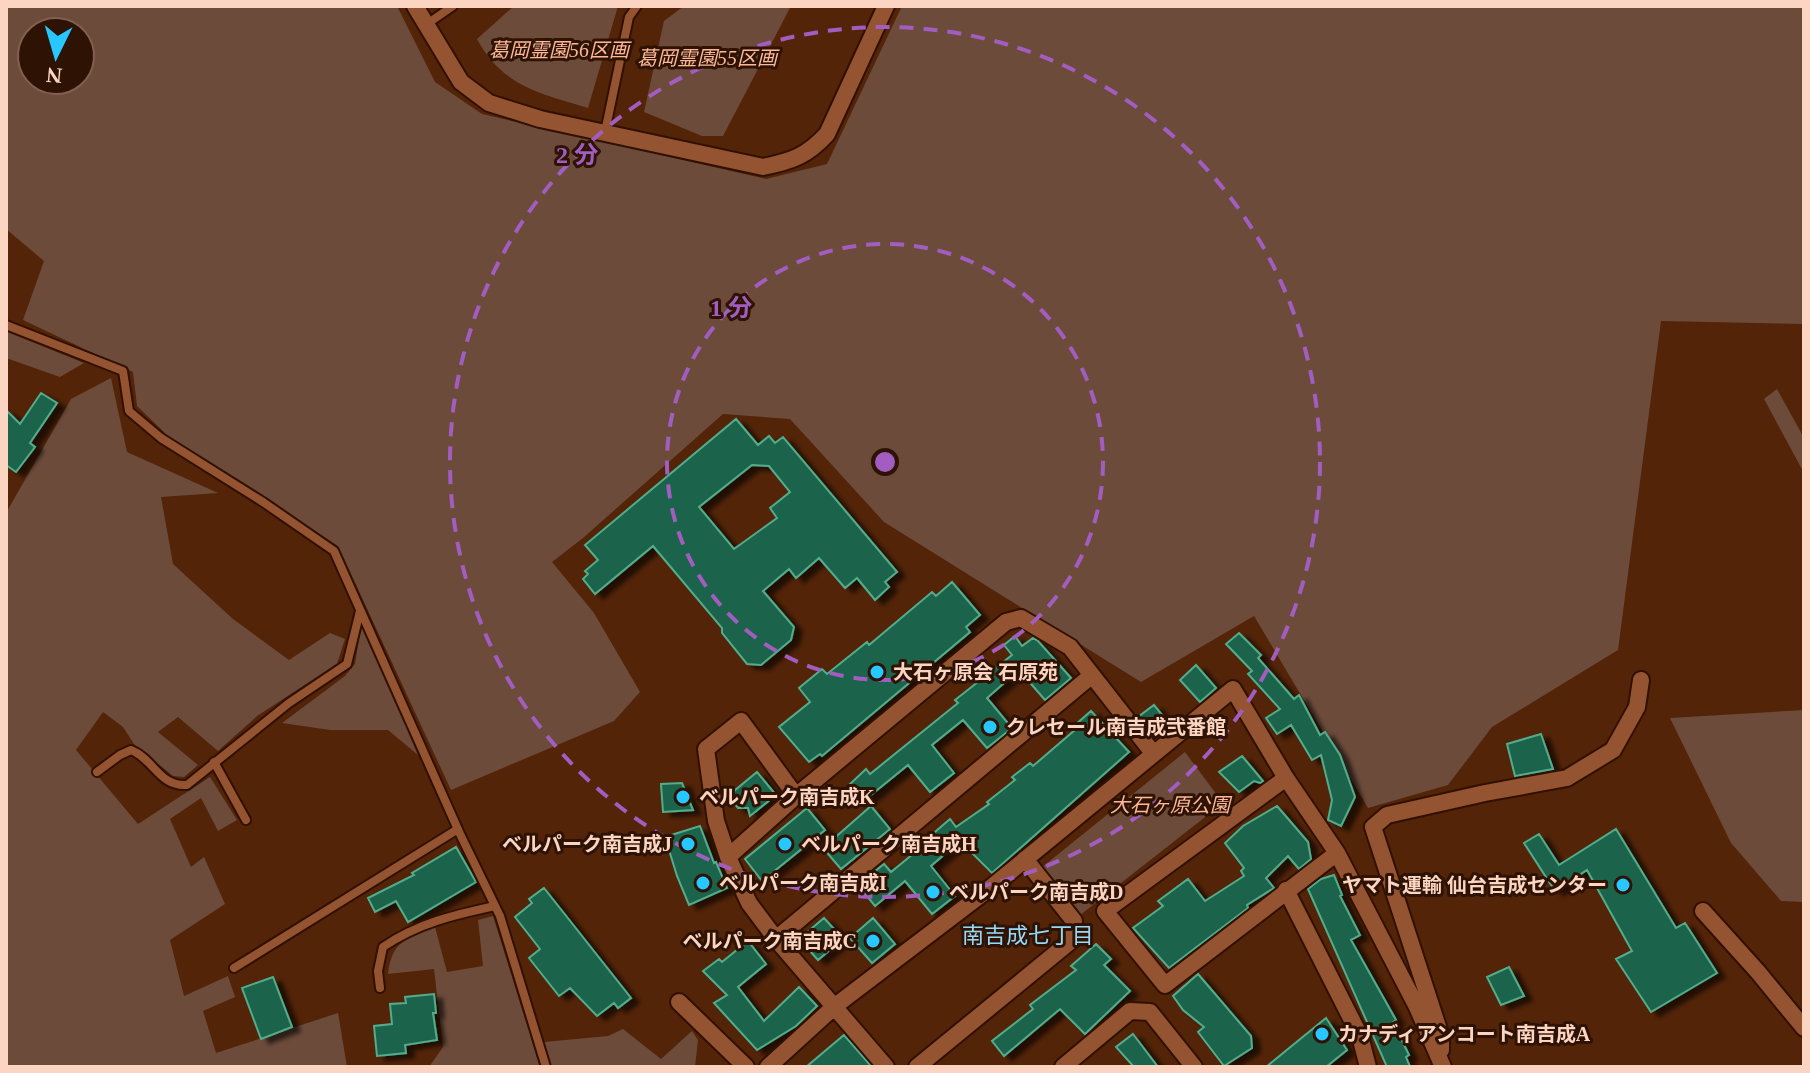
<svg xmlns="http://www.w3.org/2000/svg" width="1810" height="1073" viewBox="0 0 1810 1073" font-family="'Times New Roman','Noto Sans JP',serif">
  <defs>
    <filter id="shadow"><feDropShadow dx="8" dy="4.5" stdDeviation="2" flood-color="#0009"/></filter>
  </defs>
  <rect width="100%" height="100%" fill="#532408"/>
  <path fill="#6c4b3b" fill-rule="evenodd" d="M6,6H397L435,82L482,114L766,179L827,164L902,6H1804V324L1661,321L1618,650L1492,727L1448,785L1368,808L1254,616L1141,682L884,522L790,419L723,414L583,538L552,562L594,613L640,692L614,721L451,790L338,546L168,436L137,406L133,372L23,320L44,261L6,229ZM32,32H80V80H32Z
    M514,6H618L588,108C540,93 503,87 477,39Z
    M684,6H791L723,136H702L644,112L664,21Z
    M6,331L10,333L84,363L60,377L6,358Z
    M111,378L127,452L218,493L161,497L173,564L233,619L289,660L330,633L345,639L337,664L257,716L218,751L178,717L158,732L198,765L184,777L173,776L134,744L123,727L103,712L76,750L138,824L210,777L237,820L218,831L201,798L170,819L191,867L204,857L225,904L170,940L184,996L228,976L235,997L203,1011L216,1053L338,1013L347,1067H6V513L71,399Z
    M1777,389L1804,438V473L1764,399Z
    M362,620L418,755L388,730H330L282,723L345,676L355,664Z
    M1804,710V902L1781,901L1731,843L1670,718Z
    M1185,752L1223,803L1079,916L1041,868Z
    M493,916L540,1067H429L443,1047L434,969L388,974C392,940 407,939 435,927L447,972L483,966L478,920Z
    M623,1029L661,1059L692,1031L698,1040L695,1067H552L544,1042L608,1036Z"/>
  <path fill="#1b634c" stroke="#52ad8c" stroke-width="2" fill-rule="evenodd" filter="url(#shadow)" d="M41,393L57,403L30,443L35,447L16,472L6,465V410L20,424Z
    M736,419L758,445L769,436L775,443L783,437L897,572L885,582L889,587L875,600L857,578L845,588L819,558L796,578L789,569L763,591L794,627L791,640L761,665L747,664L722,633V628L653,546L595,594L583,579L588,574L585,571L598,560L585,545ZM752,465L769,466L790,492L770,508L777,518L734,549L699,507Z
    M952,582L980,615L966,627L970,632L822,756L820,754L809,762L779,727L810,702L799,688L822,669L827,674L867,642L869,645L932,592L936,596Z
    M1239,633L1261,655L1258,658L1294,699L1299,695L1320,735L1325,732L1340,755L1355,797L1341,826L1328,820L1332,800L1321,755L1312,760L1291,725L1277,734L1266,718L1280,709L1248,674L1252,671L1226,644Z
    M1015,636L1022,646L1033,638L1038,641L1071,678L1045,700L1019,670L987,698L1012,728L987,748L963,720L932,745L954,773L930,792L908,765L860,804L848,791L853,786L850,784L866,769L870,774L958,703L955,700L1012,655L1004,645Z
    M1196,665L1216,688L1200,702L1180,680Z
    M1154,705L1171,726L1156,738L1138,717Z
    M1091,711L1129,752L992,873L960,841L931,866L955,896L932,914L905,881L875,906L858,885L884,864L891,872L930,840L928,838L950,819L956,827L989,804L987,802L1015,780L1012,777L1030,763L1033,766L1076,729L1074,726Z
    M1541,734L1553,769L1515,776L1507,744Z
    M1242,756L1263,781L1260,783L1254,781L1239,792L1219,772Z
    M757,772L776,795L750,816L748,808H738L728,796Z
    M682,783L693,810L663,812L661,784Z
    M871,806L890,829L841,869L823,848Z
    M1277,806L1308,842L1311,859L1299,869L1288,856L1266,878L1274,888L1247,905L1248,908L1169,968L1133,928L1163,906L1158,901L1188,879L1205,901L1244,876L1241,871L1244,868L1225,843L1243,826Z
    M807,808L825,830L762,881L745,859Z
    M700,826L714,863L716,862L727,888L689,905L677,876L665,837Z
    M1616,829L1676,928L1685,923L1717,973L1651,1012L1616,959L1632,951L1587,870L1555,891L1524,843L1539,834L1559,865Z
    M456,847L476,882L408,922L396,901L375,912L368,898L414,875L412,873Z
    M1334,875L1342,895L1340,896L1360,935L1351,940L1396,1020L1393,1022L1409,1055L1406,1057L1410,1067H1387L1308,889L1321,879Z
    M544,888L631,998L618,1008L614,1003L597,1016L570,988L559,996L529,958L540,949L515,917L532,903L529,899Z
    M824,918L843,939L818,960L799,939Z
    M873,918L895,944L872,963L850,938Z
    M748,941L766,964L738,987L764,1021L799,987L817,1006L796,1026L757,1050L714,1003L727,995L703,971L719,959L722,962Z
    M1096,944L1111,959L1104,965L1130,991L1085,1034L1060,1009L1004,1056L992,1041L1033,1009L1030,1005L1076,970L1071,966Z
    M1509,967L1524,996L1501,1005L1487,977Z
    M1198,974L1251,1036L1252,1048L1224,1066L1198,1032L1204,1027L1183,1010L1173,996Z
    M273,977L292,1027L261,1039L242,988Z
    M434,994L436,1013H433L437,1040L405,1045L406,1053L377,1056L374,1026L392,1024L390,1004L406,1003L405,997Z
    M1326,1018L1347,1050L1326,1067H1266Z
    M1133,1034L1158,1067H1134L1116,1047Z
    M844,1035L872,1067H806Z"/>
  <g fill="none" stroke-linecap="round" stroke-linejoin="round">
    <g stroke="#311000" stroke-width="12">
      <path id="lane" d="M424,26L453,6
        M605,132L629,17L637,6
        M6,325L123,371L129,411L161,438L263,502L334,551L460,834L500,916L546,1067
        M214,762L246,820
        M97,772L120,755L131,750C154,759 159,787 187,785L289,703L347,664L360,611
        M234,968L458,829
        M380,988L378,971L383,947C418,923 454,915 495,906"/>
    </g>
    <g stroke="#311000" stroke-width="20">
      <path id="street" d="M415,6L461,82L489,103L540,119L763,167C792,161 807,156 827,134L886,6
        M1286,778L1105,911L1165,985L1337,853
        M796,796L741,721L706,749L716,821L728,857L749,903L776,939L886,1067
        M728,857L796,796L1006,622L1021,618L1070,647L1153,753
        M1286,890L1360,1036L1368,1067
        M1703,911L1758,972L1804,1028
        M776,939L1091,676
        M679,1002L746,1067
        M1441,1050V1036L1373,827L1387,815L1485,793L1567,778L1613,750L1637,707L1641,680
        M768,1067L835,1006L994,885L1233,689L1286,778L1337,853L1417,1007L1443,1067
        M917,1067L1072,940L1074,921L1025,859
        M1063,1067L1130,1011L1150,1012L1194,1067"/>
    </g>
    <use href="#lane" stroke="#955431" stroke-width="8"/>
    <use href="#street" stroke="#955431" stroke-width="16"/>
  </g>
  <g fill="none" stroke="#a15ec0" stroke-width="4" stroke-dasharray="14 10">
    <circle cx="885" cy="462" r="218"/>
    <circle cx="885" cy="462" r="435"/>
  </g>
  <g fill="#27c8ff" stroke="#2e1305" stroke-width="3">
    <circle cx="877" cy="672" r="8"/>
    <circle cx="990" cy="727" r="8"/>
    <circle cx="683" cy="797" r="8"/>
    <circle cx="688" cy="844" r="8"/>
    <circle cx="785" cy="844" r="8"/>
    <circle cx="703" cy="883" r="8"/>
    <circle cx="1623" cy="885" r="8"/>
    <circle cx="933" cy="892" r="8"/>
    <circle cx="873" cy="941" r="8"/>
    <circle cx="1322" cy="1034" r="8"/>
  </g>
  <g text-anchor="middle" stroke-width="6" stroke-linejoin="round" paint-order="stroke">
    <g font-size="20" font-style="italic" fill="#fcb897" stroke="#2e1305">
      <text x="559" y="57">葛岡霊園56区画</text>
      <text x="707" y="65">葛岡霊園55区画</text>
      <text x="1170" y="812">大石ヶ原公園</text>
    </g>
    <g font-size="20" font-weight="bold" fill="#fbd4c2" stroke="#2e1305" text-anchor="start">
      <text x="893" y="679">大石ヶ原会 石原苑</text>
      <text x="1006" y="734">クレセール南吉成弐番館</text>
      <text x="699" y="804">ベルパーク南吉成K</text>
      <text x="672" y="851" text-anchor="end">ベルパーク南吉成J</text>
      <text x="801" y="851">ベルパーク南吉成H</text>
      <text x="719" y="890">ベルパーク南吉成I</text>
      <text x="1607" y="892" text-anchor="end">ヤマト運輸 仙台吉成センター</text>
      <text x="949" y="899">ベルパーク南吉成D</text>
      <text x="857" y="948" text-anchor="end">ベルパーク南吉成C</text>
      <text x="1338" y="1041">カナディアンコート南吉成A</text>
    </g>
    <g font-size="22" fill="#96daf8" stroke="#2e1305">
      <text x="1028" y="943">南吉成七丁目</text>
    </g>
  </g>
  <circle cx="885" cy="462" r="12" fill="#a15ec0" stroke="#2e1305" stroke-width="4"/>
  <g font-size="24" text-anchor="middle" font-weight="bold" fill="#a15ec0" stroke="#2e1305" stroke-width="6" stroke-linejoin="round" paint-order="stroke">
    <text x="577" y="163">2 分</text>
    <text x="731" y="316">1 分</text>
  </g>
  <rect width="1810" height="1073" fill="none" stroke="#fbd4c2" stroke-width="16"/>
  <g transform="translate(56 56) rotate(185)"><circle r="38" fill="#2e1305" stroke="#806051" stroke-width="2"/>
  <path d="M0-6L14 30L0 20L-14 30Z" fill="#27c8ff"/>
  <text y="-12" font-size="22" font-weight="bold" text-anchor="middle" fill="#fbd4c2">N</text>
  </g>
</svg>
